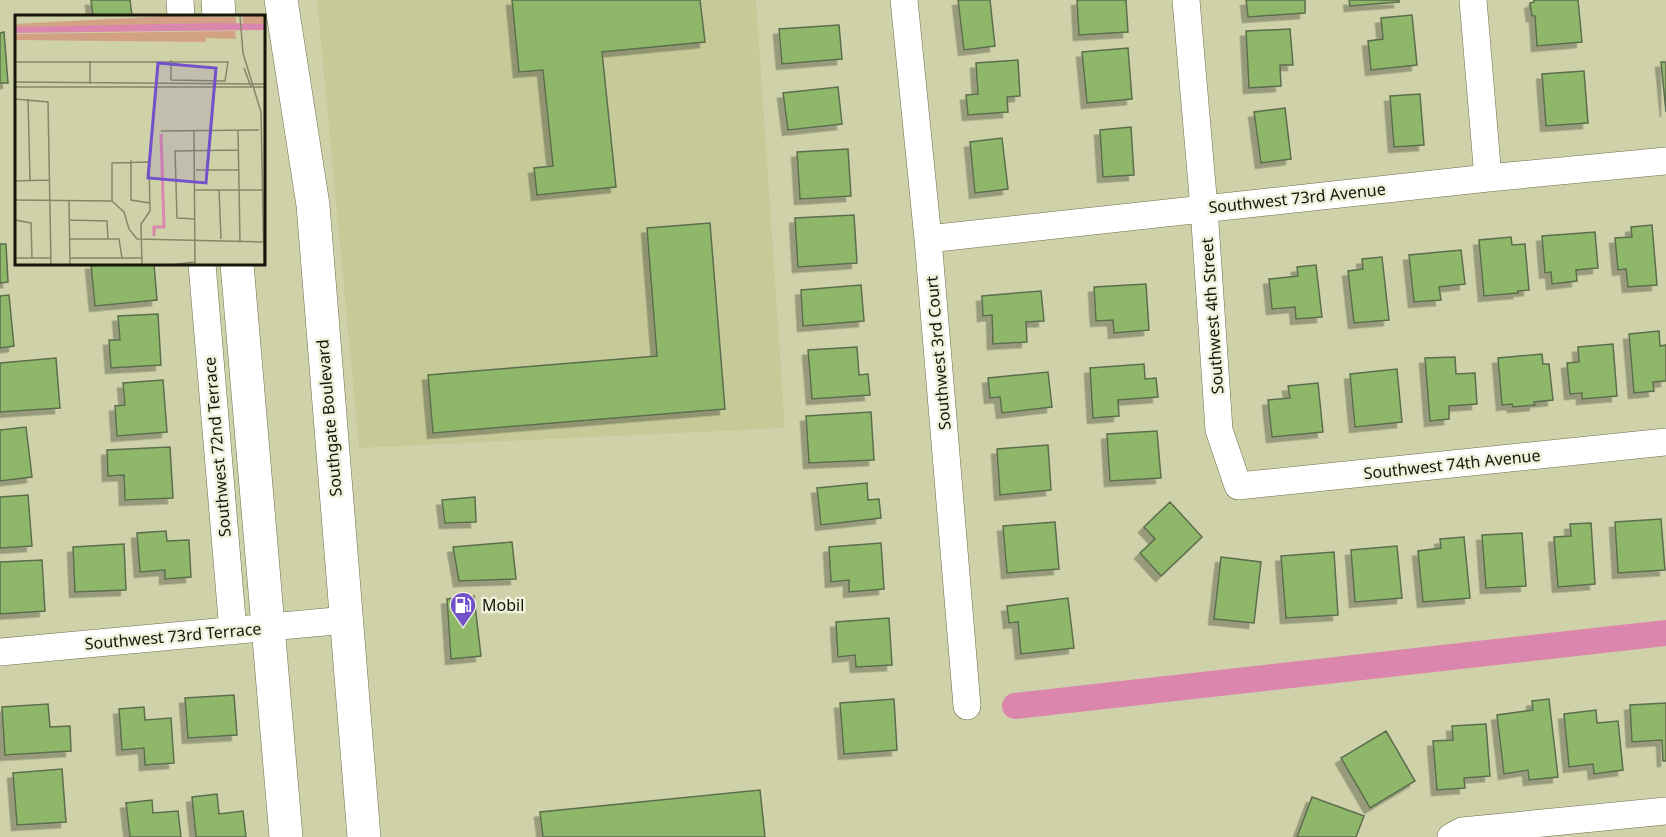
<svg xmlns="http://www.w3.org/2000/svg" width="1666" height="837" viewBox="0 0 1666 837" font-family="'Noto Sans',sans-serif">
  <defs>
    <filter id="shadow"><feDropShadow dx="-5.5" dy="5.5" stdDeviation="0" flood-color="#0004"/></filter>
  </defs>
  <rect width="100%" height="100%" fill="#cfd2a9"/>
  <path fill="#c6ca99" d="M317,0H756L785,428L359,448Z"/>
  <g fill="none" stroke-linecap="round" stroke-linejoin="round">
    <path stroke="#db87ad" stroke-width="26" d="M1015,706L1666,633"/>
  </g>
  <path fill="#8eb76b" stroke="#5c6e4d" stroke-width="1.5" filter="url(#shadow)" d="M91,0H130L132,16H93Z
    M512,0H700L705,42L602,52L616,187L537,195L534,168L553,166L543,70L519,72Z
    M958,0H990L995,46L964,50Z
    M1077,0H1126L1128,32L1079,35Z
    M1246,0H1305V13L1248,17Z
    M1349,0H1399V2L1350,6Z
    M1534,0H1578L1582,42L1537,46L1535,16H1532L1530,3L1534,2Z
    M1412,15L1417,65L1371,70L1368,41L1383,39L1381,18Z
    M839,25L842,59L782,64L779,29Z
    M1290,29L1293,65H1280L1281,86L1249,88L1246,31Z
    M4,32L8,83H0V33Z
    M1128,48L1132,99L1087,103L1082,52Z
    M1018,60L1020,96L1007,97L1008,112L968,115L966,95L978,94L976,63Z
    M1661,62H1666V112Z
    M1584,71L1588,123L1546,126L1542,74Z
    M838,87L842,124L788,130L783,93Z
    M1420,94L1424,145L1394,147L1390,96Z
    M1285,108L1291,159L1261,163L1254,112Z
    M1131,127L1134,175L1103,177L1100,130Z
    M1002,138L1008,189L975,193L970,142Z
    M848,149L851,196L800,199L797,152Z
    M854,215L857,263L798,267L795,218Z
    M710,223L725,409L433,433L428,375L657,356L647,228Z
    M1652,225L1657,285L1628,287L1626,269L1618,270L1615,238L1632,237L1631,227Z
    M1595,232L1598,268L1576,270L1577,281L1552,284L1551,272L1545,273L1542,236Z
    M1511,237L1512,245L1525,244L1529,290L1518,291V293L1484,296L1479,240Z
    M0,244H6L8,282L0,283Z
    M1461,250L1465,284L1439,287L1441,300L1414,302L1409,255Z
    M1382,257L1389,320L1354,323L1348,271L1363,269L1362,259Z
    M91,264H154L157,300L95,306Z
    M1316,265L1322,317L1296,319L1295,307L1272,309L1269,279L1298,276L1297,267Z
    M1146,284L1149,330L1114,333L1113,320L1096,321L1094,287Z
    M861,285L864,321L803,326L801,290Z
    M1041,291L1044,321L1026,322L1027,342L993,344L992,315L983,316L982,296Z
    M9,295L14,346L0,348V296Z
    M158,314L161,365L111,368L109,340H120L118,316Z
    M1659,331L1660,346L1666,345V381L1653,382L1654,391L1634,393L1629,334Z
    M1613,344L1617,396L1582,399V393L1570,394L1567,363L1579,362L1578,347Z
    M857,347L859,375L868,374L870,395L812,399L808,350Z
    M1542,354L1543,364H1549L1553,400L1534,402L1535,405L1513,407L1512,404L1502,405L1498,358Z
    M1455,357L1456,374L1475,373L1477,404L1449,406V419L1430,421L1425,358Z
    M56,358L60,408L0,412V363Z
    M1144,364L1145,379L1156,378L1158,397L1118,400L1119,416L1093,418L1090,368Z
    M1397,369L1402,422L1355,427L1350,374Z
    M1048,372L1052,407L1002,413L1000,397L990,398L988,378Z
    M163,380L167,432L117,436L115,406L125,405L123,383Z
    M1318,383L1323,432L1272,437L1268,400L1290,398L1288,386Z
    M871,412L874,460L809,463L806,416Z
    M26,427L32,477L0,481V430Z
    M1157,431L1161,478L1110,481L1107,434Z
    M1048,445L1051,490L1000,495L997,449Z
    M170,447L173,498L125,500L124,475L108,476L107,450Z
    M867,483L868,500L879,499L881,518L821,525L817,488Z
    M28,495L32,546L0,548V497Z
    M475,497L476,522L445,523L442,500Z
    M1170,502L1202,537L1161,576L1140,553L1155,539L1144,527Z
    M1661,519L1665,570L1618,573L1615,522Z
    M1055,522L1059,569L1007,573L1003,526Z
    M1591,523L1595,584L1558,587L1554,537L1571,536L1570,524Z
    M166,531L167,541L189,540L191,577L165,579V570L140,572L137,533Z
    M1522,533L1526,586L1486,588L1482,535Z
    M1464,537L1470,598L1423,602L1418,551L1441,548L1440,539Z
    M512,542L516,579L459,581L453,547Z
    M881,543L884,589L849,592V580L831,582L829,547Z
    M124,544L126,590L75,592L73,547Z
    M1397,546L1402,598L1355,602L1351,550Z
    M1334,552L1338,615L1286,618L1281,556Z
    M1221,557L1261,562L1254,623L1214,619Z
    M42,560L45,611L0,614V562Z
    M474,596L481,656L451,659L447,599Z
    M1068,598L1074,648L1021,654L1018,622L1009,623L1007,606Z
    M889,618L892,665L856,667L855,655L838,657L836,622Z
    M234,695L237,735L188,738L185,698Z
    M894,699L897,750L844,754L840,703Z
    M1549,699L1558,777L1529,780L1528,770L1504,774L1497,715L1533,710L1532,701Z
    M1666,703V761H1663L1662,740L1632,742L1630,705Z
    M48,704L50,727L70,726L71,751L5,755L2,707Z
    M144,707L145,720L171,718L174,763L145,765L144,748L122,750L119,709Z
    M1596,710L1597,723L1618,721L1623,770L1594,774L1593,764L1569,767L1564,714Z
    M1486,724L1490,776L1464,778L1465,788L1437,790L1433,741L1453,740L1452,726Z
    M1386,731L1415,781L1370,808L1341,758Z
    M62,769L66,822L17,825L13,773Z
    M760,790L765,837H543L540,812Z
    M217,794L219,814L243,811L246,837H196L192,797Z
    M1312,797L1364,816L1356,837H1297Z
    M152,800L153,813L178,811L181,837H130L126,803Z"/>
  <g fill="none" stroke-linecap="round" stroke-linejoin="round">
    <g stroke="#6c6f49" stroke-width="28">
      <path id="minor" d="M180,0L181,16
        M904,0L928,239L967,706
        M1186,0L1204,208L1219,430L1238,486L1666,442
        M1473,0L1488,178
        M928,239L1488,178L1666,161
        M202,264L233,631
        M0,652L346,620
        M1451,837L1462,831L1666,811"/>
    </g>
    <g stroke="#6c6f49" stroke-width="34">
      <path id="major" d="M218,0L219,16
        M281,0L313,205L364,837
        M237,264L286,837"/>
    </g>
    <use href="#minor" stroke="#fff" stroke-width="27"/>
    <use href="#major" stroke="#fff" stroke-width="33"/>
  </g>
  <defs>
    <g id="fuel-pin" transform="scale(1.35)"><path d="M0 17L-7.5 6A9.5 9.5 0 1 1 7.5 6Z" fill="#7251ca" stroke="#eff1dc"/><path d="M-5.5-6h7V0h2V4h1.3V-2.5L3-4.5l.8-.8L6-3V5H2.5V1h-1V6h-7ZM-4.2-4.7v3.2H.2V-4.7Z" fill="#fff"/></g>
  </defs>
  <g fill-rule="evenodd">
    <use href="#fuel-pin" x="463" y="605"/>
  </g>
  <g text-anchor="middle" stroke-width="5" stroke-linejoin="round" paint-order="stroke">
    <g font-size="16" fill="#151607" stroke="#eff1dc">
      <text transform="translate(1297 198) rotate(-6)" y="6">Southwest 73rd Avenue</text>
      <text transform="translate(1212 316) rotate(-94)" y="6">Southwest 4th Street</text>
      <text transform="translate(938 353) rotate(-95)" y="6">Southwest 3rd Court</text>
      <text transform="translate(329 418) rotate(-95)" y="6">Southgate Boulevard</text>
      <text transform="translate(217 447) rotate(-95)" y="6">Southwest 72nd Terrace</text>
      <text transform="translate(1452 464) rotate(-6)" y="6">Southwest 74th Avenue</text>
      <text transform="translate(173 636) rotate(-5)" y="6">Southwest 73rd Terrace</text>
    </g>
    <g font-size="16" fill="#151607" stroke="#eff1dc" text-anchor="start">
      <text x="482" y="611">Mobil</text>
    </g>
  </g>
  <g transform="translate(15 15)">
    <rect width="250" height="250" fill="#cfd2a9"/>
    <path d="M153,1L221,2V9L0,12V9ZM227,1H250V9H228ZM220,16L221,24L191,23V27L0,25V19Z" fill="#d3a285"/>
    <path d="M201,8L250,9L251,15L0,18V12Z" fill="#db87ad"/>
    <path fill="none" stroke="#db87ad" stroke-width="3" d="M139,221V212H149L146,119"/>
    <path fill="none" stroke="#858768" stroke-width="1.5" d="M225,1L228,38L246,97L249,250M250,42V61M156,45V65M0,47H213L210,66L156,65M229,53L236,72M0,67L251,69M75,69V46M0,72H251M0,84L33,87L36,250M13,84L15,165M223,115L225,226M146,116L244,115M179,116L180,250M116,145V185L135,188M181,155H224M0,166L34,165M180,175H247M204,175L206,224M0,185L97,186L109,197L114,214L122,224L249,227M54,186L55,250M97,186V148L134,147L135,196L126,209L127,250M180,204L162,203L160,136L224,135M0,205L16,208L17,243M54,205L92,206L93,224M55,224H104L107,243M0,243H36M55,243H127M155,250L180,247"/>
    <path fill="#7251ca" fill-opacity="0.15" stroke="#7251ca" stroke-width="3" d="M143,48L201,53L191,168L133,163Z"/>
    <rect width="250" height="250" fill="none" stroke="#151607" stroke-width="3"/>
  </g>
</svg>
